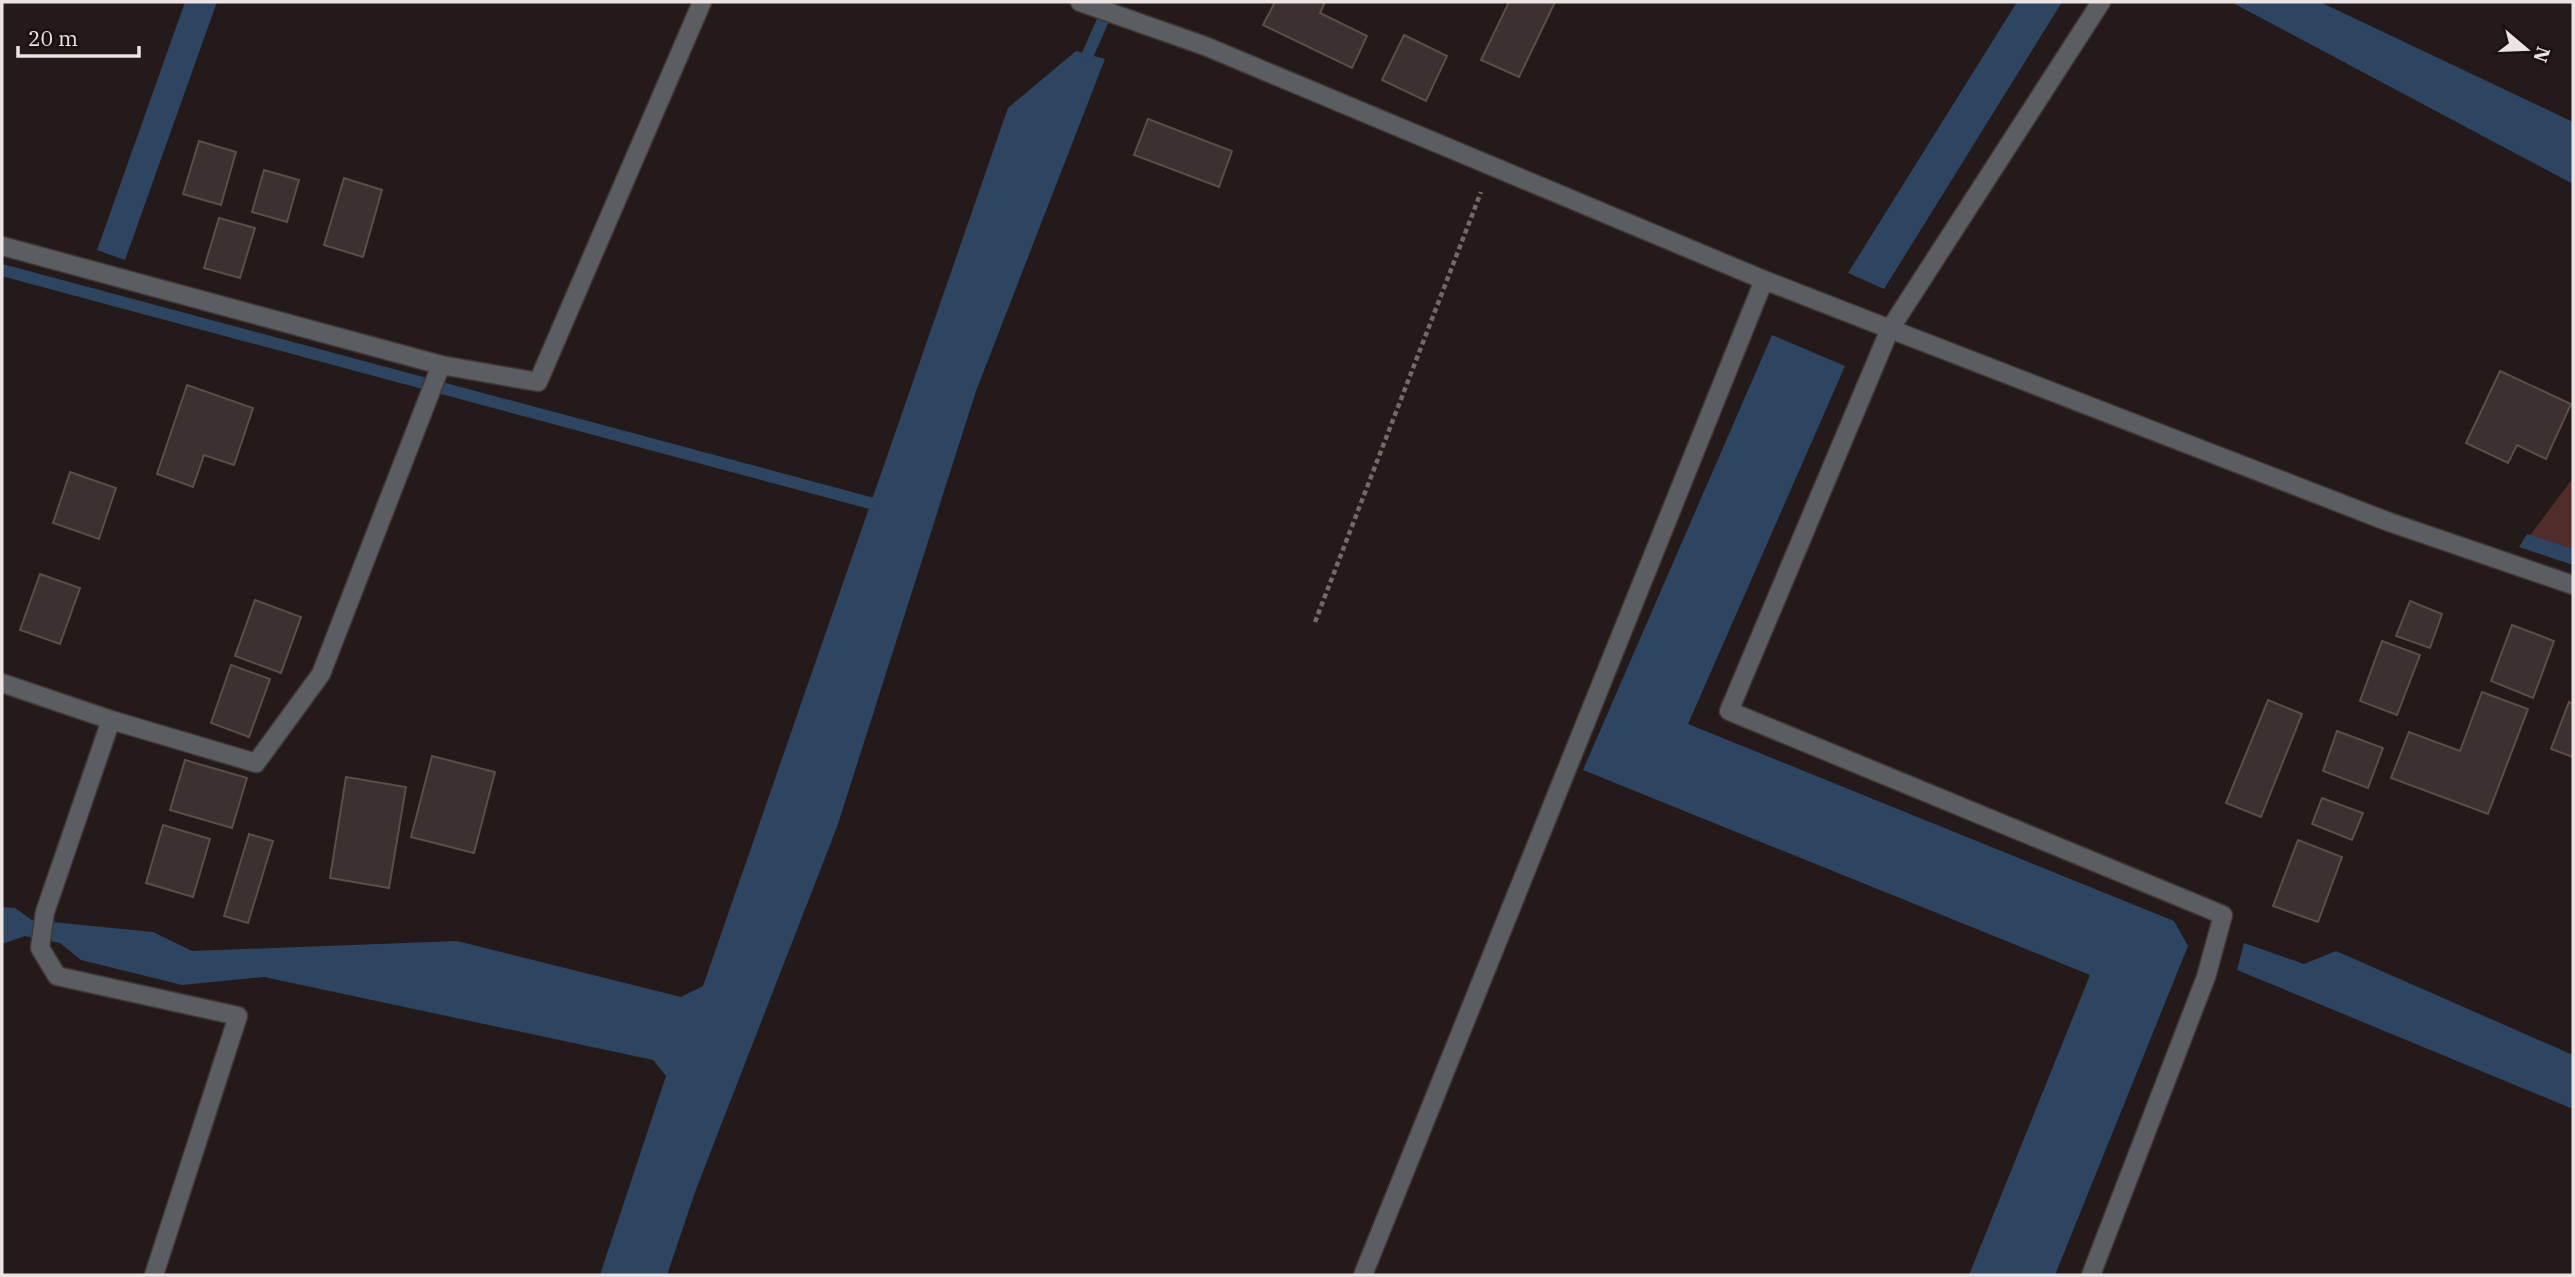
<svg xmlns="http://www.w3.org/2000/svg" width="2575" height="1277" viewBox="0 0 2575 1277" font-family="'IBM Plex Serif',serif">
  <rect width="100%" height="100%" fill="#241a19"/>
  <path fill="#502c2a" d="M2573,478V559L2525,542Z"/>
  <path fill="#2d4560" d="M185,2H217L125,260L97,250Z
    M2017,2H2062L1884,289L1848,273Z
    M2231,2H2320L2573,122V184Z
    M1076,51L1105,59L976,391L837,827L695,1192L667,1275H600L666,1076L653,1060L264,977L182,985L81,960L60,943L25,936L2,944V907L15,908L32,920L153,932L192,951L457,941L681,997L703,986L1008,108Z
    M1772,335L1845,366L1688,724L2174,921L2188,946L2055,1275H1969L2090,975L1583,770Z
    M2527,534L2573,549V565L2519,547Z
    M2244,943L2304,964L2336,951L2573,1055V1109L2237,970Z"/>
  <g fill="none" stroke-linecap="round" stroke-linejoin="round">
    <path stroke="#2d4560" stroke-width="12" d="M1088,54L1111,2
      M2,270L870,503"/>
  </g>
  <path fill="#3c3130" stroke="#5a4e4c" stroke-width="2" d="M1275,2H1325L1320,13L1367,36L1352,68L1263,25Z
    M1509,2H1555L1519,77L1481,60Z
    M1404,35L1447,56L1426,101L1382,80Z
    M1148,119L1232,151L1219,187L1134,155Z
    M199,141L236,152L221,205L183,194Z
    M264,170L299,180L287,222L252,212Z
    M344,178L382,190L363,257L324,245Z
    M219,218L255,228L240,278L204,268Z
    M2500,371L2571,404L2546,459L2517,445L2508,463L2466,443Z
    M187,385L253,408L234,465L204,455L193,487L157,474Z
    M70,472L116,488L99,539L53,523Z
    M40,574L80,588L60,644L20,630Z
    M255,600L301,617L281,673L235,656Z
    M2410,601L2442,614L2430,648L2396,636Z
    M2512,625L2554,641L2533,698L2491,681Z
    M2382,641L2420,655L2397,715L2360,701Z
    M231,665L270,679L249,737L211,723Z
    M2482,692L2528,709L2488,814L2391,778L2409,732L2460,751Z
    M2268,700L2302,714L2261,817L2226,803Z
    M2569,702L2573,704V757L2551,749Z
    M2337,731L2383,748L2368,788L2323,771Z
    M432,756L495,772L474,853L411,837Z
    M185,760L247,778L232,828L170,810Z
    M346,777L406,787L389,888L330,878Z
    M2322,798L2363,813L2352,840L2312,824Z
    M163,825L210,839L193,897L146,883Z
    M249,834L273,841L248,923L224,916Z
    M2298,840L2342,857L2318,922L2273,906Z"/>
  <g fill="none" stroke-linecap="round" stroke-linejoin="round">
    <g stroke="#403635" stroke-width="21">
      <path id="minor" d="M1080,2L1205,46L1764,280L1890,329L2389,522L2573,585
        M2,246L441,365L538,382L702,2
        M2,683L111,720L256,763L321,674L441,365
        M111,720L45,912L40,948L57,976L238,1016L154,1275
        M1363,1275L1764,280
        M2091,1275L2206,977L2223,915L1729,711L1890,329L2101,2"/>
    </g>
    <path stroke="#726968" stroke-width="4.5" stroke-dasharray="5 3.5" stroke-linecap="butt" d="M1315,622L1481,192"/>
    <use href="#minor" stroke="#5a5d61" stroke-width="18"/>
  </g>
  <rect width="2575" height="1277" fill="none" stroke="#ece4e3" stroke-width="7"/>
  <g transform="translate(2526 49) rotate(109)" stroke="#1a1110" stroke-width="5" paint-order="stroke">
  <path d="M0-5L12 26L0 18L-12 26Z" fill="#ece4e3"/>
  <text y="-10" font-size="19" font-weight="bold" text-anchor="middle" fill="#ece4e3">N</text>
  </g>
  <path d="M18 46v10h121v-10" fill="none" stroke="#ece4e3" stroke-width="3.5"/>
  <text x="28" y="46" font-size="21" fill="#ece4e3" stroke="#1a1110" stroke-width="5" paint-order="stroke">20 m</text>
</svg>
